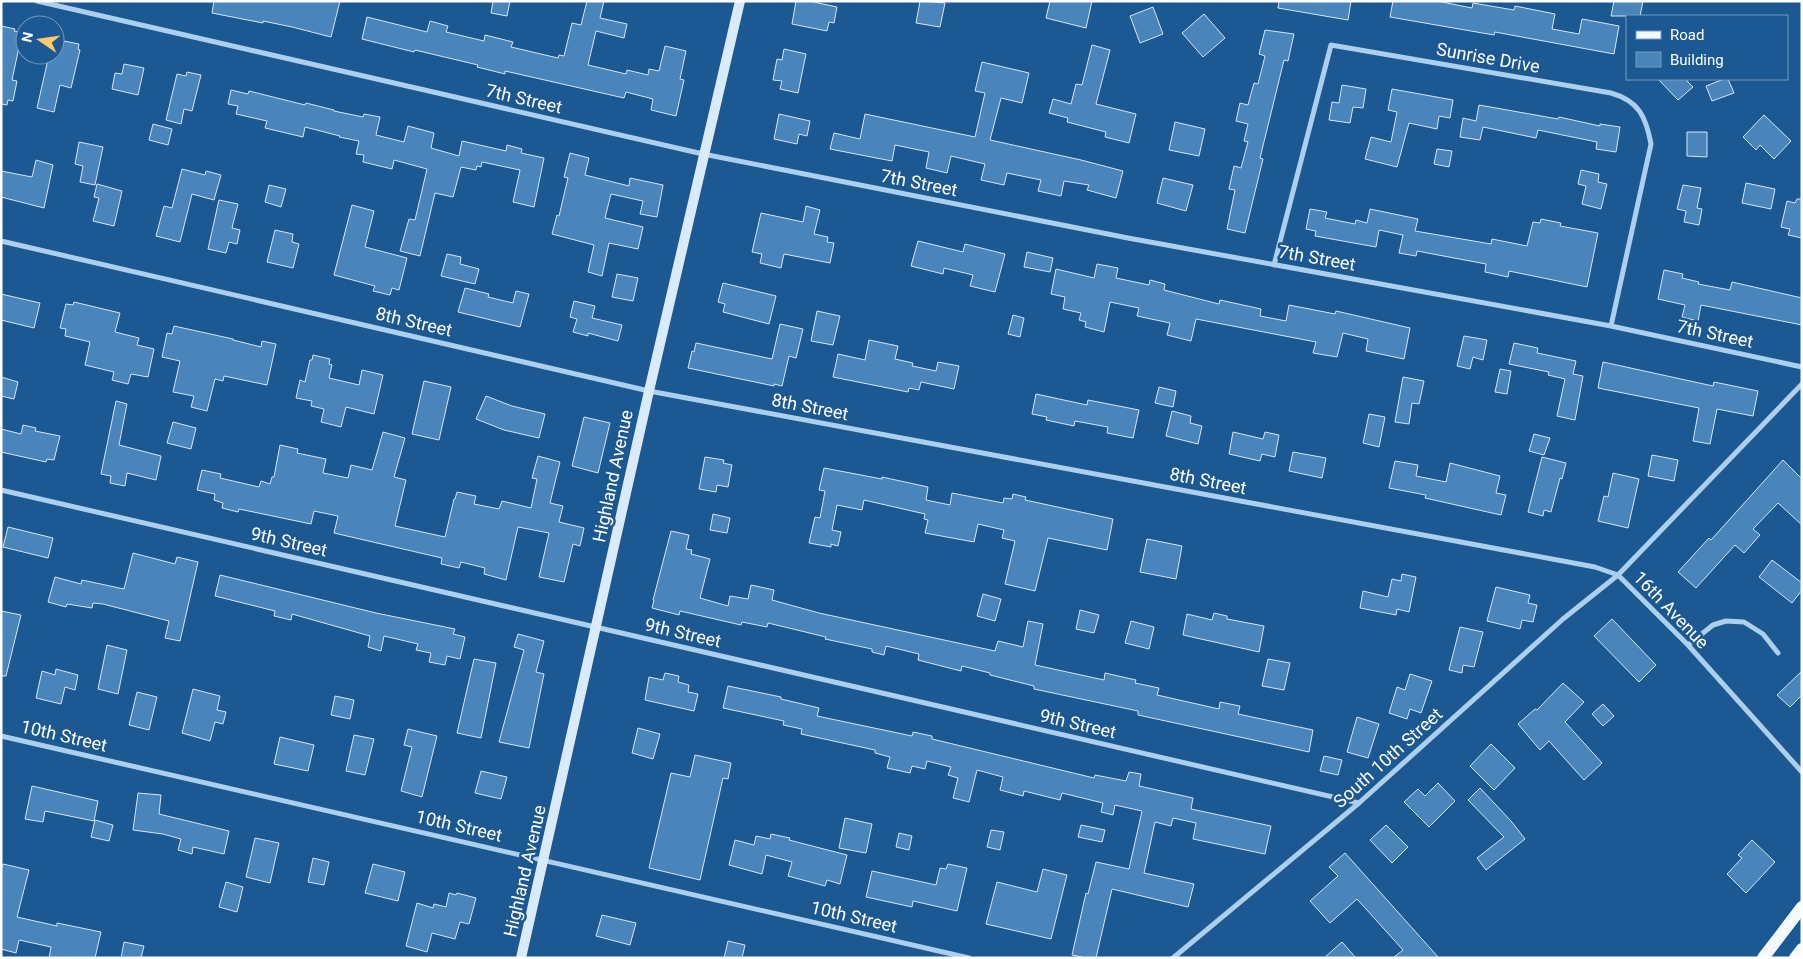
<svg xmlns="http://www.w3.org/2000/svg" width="1803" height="959" viewBox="0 0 1803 959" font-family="Roboto,sans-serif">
  <rect width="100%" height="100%" fill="#1c5891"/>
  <path fill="#4984ba" stroke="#d2e7fa" d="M214,1H340L331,37L292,27L263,21V23L212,13Z
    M493,1H510L507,16L491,13Z
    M587,1H604L600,18L627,24L624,38L596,31L588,65L626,74L627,70L648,75L649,69L659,71L665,46L686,51L680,79L684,80L676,116L651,110L653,99L626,92L624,98L505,71V74L477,67L478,65L415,50L414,52L362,39L367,17L427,32L430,21L448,26L446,32L484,41L485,35L513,42L511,47L558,58L559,55L564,56L572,23L581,25Z
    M796,1H809L837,7L834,23L829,22L827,31L792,24Z
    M920,1L945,3L940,27L916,23Z
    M1050,1H1092L1086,28L1046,18Z
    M1279,1H1351L1348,20L1278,8Z
    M1393,1H1437L1472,8L1473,3L1514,10L1515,6L1555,14L1552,29L1579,34L1582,19L1619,26L1614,54L1495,32L1494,35L1390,17Z
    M1614,1H1643L1640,16H1611Z
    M1153,7L1163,34L1140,43L1130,16Z
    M1204,14L1225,38L1203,57L1182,33Z
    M1,26L15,29L14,31L22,33L12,80L17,81L13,101L8,100L7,105L1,104Z
    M1265,30L1294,34L1288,61L1284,60L1273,105L1260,158L1263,159L1245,233L1227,229L1235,190L1229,189L1234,166L1241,168L1248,142L1244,141L1248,124L1236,121L1240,103L1248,105L1254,83L1258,84L1265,56L1259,54Z
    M64,41L79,44L78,49L80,50L71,88L60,85L54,112L37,108L49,55H58L61,45L63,46Z
    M1092,45L1110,50L1096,104L1136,114L1129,143L1105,137L1106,132L1067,122L1068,118L1049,113L1053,99L1071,104L1076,84L1082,85Z
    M784,49L806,54L798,93L780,89L782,81L773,80L777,59L782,60Z
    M982,62L1029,73L1022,103L1001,98L990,140L1081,160L1123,171L1116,198L1087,190L1089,185L1064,181L1061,196L1038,191L1041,180L1007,173L1004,185L981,180L985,164L951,156L947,173L926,168L929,152L895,145L892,161L830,149L834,133L860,139L865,114L975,137L985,93L975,91Z
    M124,64L144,68L138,95L112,89L115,73L122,74Z
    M187,72L201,75L192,111L184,109L181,124L166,120L177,74L186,76Z
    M1658,79H1685L1693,87L1678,100Z
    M1724,79H1728L1734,93L1712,101L1706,86Z
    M1342,85L1366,89L1363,108L1353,107L1350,123L1329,120L1332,102L1339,103Z
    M1392,89L1453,100L1450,118L1439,116L1437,129L1409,123L1397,167L1365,159L1371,137L1391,142L1397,112L1388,110Z
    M231,90L248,94L249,91L305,105L306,103L334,110V111L363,117L364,114L380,117L376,135L404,142L408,126L434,133L431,148L459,156L462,141L506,151L507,145L522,149L521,153L544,158L534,207L513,202L520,170L482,162L481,167L477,166L476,170L461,167L453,197L435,193L420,256L400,251L409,219L415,220L427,169L394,160L392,169L363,162L364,155L356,154L359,141L339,137L340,136L305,127L303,137L265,128L267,121L236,114L238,106L228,104Z
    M1479,105L1558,119L1559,117L1600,126V124L1620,127L1616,152L1596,149L1597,142L1538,130L1536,138L1483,127L1480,140L1460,137L1463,118L1476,121Z
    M779,114L810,121L807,136L799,134L797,144L774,139Z
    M1764,115L1791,141L1774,159L1760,145L1756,150L1743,137Z
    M1175,122L1205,129L1199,156L1169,150Z
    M153,124L172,129L168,145L149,140Z
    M1687,132H1707V157L1687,156Z
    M79,142L103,147L95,185L80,182L83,166L75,164Z
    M1437,149L1452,151L1449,167L1434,164Z
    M570,153L589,158L585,175L629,186L630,178L663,185L657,217L640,214L643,201L611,194L605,218L643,227L638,249L609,243L602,276L588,272L594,245L552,234L557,215L559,216L568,178L564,177Z
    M36,160L53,165L44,208L1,197V171L32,177Z
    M182,169L205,175L206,171L221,175L214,200L192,194L180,242L156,236L164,206L172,208Z
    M1581,170L1599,174L1598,182L1607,184L1601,209L1582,204L1586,186L1578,184Z
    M1163,178L1193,185L1186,211L1157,203Z
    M1746,183L1775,189L1771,209L1742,203Z
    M97,184L122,191L114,226L93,221L99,198L94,197Z
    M269,185L286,189L281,207L265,202Z
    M1683,185L1701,188L1697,208L1702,209L1699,225L1684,222L1686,211L1677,209Z
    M1797,199H1802V238L1788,235L1790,229L1781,227L1787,201L1795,203Z
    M219,200L238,204L232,228L240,230L237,244L229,242L226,253L208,249Z
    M352,205L374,211L365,247L407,258L399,290L392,288L390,295L373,291L375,286L334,275Z
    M806,206L820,210L814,234L828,237L827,242L834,243L830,263L784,254L781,268L760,263L762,254L752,252L761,213L803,222Z
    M1310,209L1327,212L1325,218L1355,224L1356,220L1367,223L1370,209L1418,219L1415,231L1491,244L1492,239L1527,246L1533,222L1540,223L1541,219L1561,223L1560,226L1598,233L1587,287L1509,271L1508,277L1485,272L1486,264L1417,251L1416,256L1399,253L1403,235L1379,230L1376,247L1315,236L1316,231L1306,229Z
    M275,230L293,234L292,242L299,244L293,268L267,262Z
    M918,241L963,252L965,244L1005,254L995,292L970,286L973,275L944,268L943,274L911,266Z
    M1027,252L1053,258L1050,272L1024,267Z
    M447,254L461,257L460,264L479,269L475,284L441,276Z
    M1097,264L1118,268L1116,278L1149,285L1150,280L1165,284L1164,290L1219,304L1220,300L1261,309L1260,316L1286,321L1289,305L1335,314L1336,311L1410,328L1404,359L1366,351L1368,339L1343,333L1337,357L1313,353L1316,342L1196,319L1191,341L1167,335L1170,323L1137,316L1139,308L1110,302L1104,332L1085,327L1086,322L1079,320L1081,313L1063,309L1065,297L1051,294L1056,269L1094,278Z
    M1664,270L1683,274L1682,278L1699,282L1698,284L1730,290L1732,282L1802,298V325L1701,305L1698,321L1682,317L1685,305L1658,299Z
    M617,274L638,278L633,301L612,297Z
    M723,283L776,296L769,324L723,312L725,304L718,302Z
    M465,288L489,294L488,297L513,303L516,291L529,294L520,327L458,312Z
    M1,294L40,303L34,328L1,320Z
    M574,301L595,306L592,318L622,325L618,341L588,333V336L573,332L577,319L570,317Z
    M74,302L120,313L115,332L139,338L137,345L154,349L148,377L131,374L128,384L112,380L114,372L85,365L90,342L65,336L66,329L60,328L66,304L73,305Z
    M817,311L840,316L833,345L811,341Z
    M1013,315L1024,318L1020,337L1008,334Z
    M780,324L803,329L796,358L789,356L782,386L774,384V386L688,368L692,351L694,352L696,343L772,359Z
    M174,326L233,339V340L261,347L262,341L276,344L267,385L224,376L223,381L215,379L207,411L191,407L194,396L173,392L180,361L162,357L167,333L172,334Z
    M1464,336L1487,340L1483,360L1473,357L1470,369L1457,366Z
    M869,340L898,346L895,359L913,363L912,366L936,371L938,362L959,366L954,389L921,382L919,390L909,388L908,392L833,377L838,354L865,360Z
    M1514,343L1538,348L1537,353L1576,361L1573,374L1583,376L1575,420L1557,416L1565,379L1548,375L1549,372L1509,364Z
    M313,355L330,359L329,364L332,365L329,378L359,385L362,370L383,375L374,414L346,407L341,427L321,422L324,409L311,406L312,401L296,398L300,380L305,382L310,360H312Z
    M1603,362L1713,386L1714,382L1758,391L1753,416L1717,409L1710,444L1693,441L1699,408L1598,388Z
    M1500,369L1511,371L1507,394L1495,392Z
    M1,377L18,382L14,399L1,396Z
    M1403,377L1424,381L1419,404L1412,403L1409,424L1395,422Z
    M424,381L451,387L439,440L412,434Z
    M1159,387L1176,391L1173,407L1155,403Z
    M1036,394L1087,405L1088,400L1139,410L1133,438L1107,433L1108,427L1075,421L1074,426L1046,420L1047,417L1032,414Z
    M486,396L512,406L545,414L539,438L504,430L476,419Z
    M116,401L127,404L119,445L161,456L156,480L127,473L125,486L110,483L111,476L101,474Z
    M1172,411L1191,416L1190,423L1202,426L1198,444L1166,436Z
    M1369,414L1385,417L1379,447L1363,443Z
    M584,417L610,423L598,473L572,466Z
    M173,422L196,428L191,449L167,443Z
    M23,425L36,428L35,431L60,436L54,460L47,459L46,462L1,452V429L21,434Z
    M383,432L405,438L394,477L406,480L395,526L445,537L454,499H455L457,492L476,496L474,504L499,509L502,501L531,508L537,479L532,478L538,456L560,462L550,503L563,506L559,522L584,528L580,546L573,544L564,582L539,577L549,533L518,527L506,580L484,574L485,568L461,562L459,568L441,564L442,558L334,533L338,516L314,511L311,524L239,509L238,512L222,508L223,503L214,500L215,494L197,490L202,470L221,474L220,478L259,487L261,481L270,484L272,477H274L280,445L298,449L297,453L326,459L323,473L348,478L351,465L372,470Z
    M1233,432L1263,439L1265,432L1279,435L1275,457L1262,454L1260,461L1229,454Z
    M1534,434L1550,438L1544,455L1529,451Z
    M1293,452L1326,458L1322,478L1289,471Z
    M1652,455L1678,460L1674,481L1648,476Z
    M705,457L724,460L723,463L732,465L728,487L717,485L716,492L699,489Z
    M1542,457L1566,463L1562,479L1560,478L1551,512L1544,510L1543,516L1528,512Z
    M1783,460L1802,479V525L1778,503L1753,529L1760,535L1744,553L1735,545L1696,588L1678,572L1709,538L1711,540Z
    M1395,461L1418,465L1416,476L1446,482L1450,463L1500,476L1496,493L1506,495L1501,515L1425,498L1426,495L1389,488Z
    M824,468L882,479V477L928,487L926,500L950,505L952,493L1003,503L1004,498L1012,499L1013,494L1026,497L1025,500L1113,519L1107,550L1048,538L1035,591L1005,584L1015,541L1002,538L1004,530L978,524L974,542L925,533L928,520L924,519L925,514L864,500L862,510L837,505L832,530L841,532L838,546L831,544V547L809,543L815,517L820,518L825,491L819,490Z
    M1613,473L1639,479L1628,528L1598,521L1604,496L1608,497Z
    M713,514L730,518L727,533L710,530Z
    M8,527L53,538L48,558L3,547Z
    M671,531L689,535L686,549L692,550L691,554L710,559L700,598L728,606L730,596L748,599L751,585L774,590L772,600L819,613L995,651L998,641L1023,647L1028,621L1043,624L1035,665L1104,680L1105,673L1136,680L1135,683L1159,688L1157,695L1219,709L1220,702L1240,706L1238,714L1313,730L1309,752L1138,715V711L1034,689V686L990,675V673L962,666L961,671L918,660L919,654L886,646L884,655L872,652V649L825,639L826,637L768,623L767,627L742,622L741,625L680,611L679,615L652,608L654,600H653Z
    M1147,539L1182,546L1176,579L1140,572Z
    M133,553L175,564L177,557L198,562L180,641L165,638L169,621L103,604L93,603L92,608L67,604L66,607L48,602L55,577L81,584L82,580L124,589Z
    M1772,560L1802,583V590L1792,603L1759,577Z
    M1402,574L1416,577L1409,612L1397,609L1396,615L1360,608L1363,591L1388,597L1392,579L1401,581Z
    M220,575L376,613L455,629L453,634L465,637L460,659L447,656L445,665L429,662L431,653L416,650L418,644L384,636L381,651L368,647L370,636L292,614L291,620L274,616L275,611L215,596Z
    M1496,587L1530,595L1528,603L1537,605L1533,622L1522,620L1520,629L1487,621Z
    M983,594L1001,599L995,621L977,616Z
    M1080,610L1099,615L1094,633L1076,629Z
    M1,611L21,615L6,676H1Z
    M1214,613L1227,616V619L1264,626L1259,652L1183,635L1187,614L1212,620Z
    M1612,619L1656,665L1639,682L1594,636Z
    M1131,621L1154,627L1149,649L1125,643Z
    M1460,627L1483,632L1474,667L1463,665L1462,673L1449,670Z
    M518,634L544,641L536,672L544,674L529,748L499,742L524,650L514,647Z
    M107,645L127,650L118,694L98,689Z
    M474,659L496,663L481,738L457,733Z
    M1268,659L1290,663L1284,690L1262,686Z
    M56,669L78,675L75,690L65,687L61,704L36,698L42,671L55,675Z
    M1802,671V695L1790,707L1777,695Z
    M665,673L679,676L678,682L689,685L688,692L698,694L694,711L645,700L649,677L663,680Z
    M1410,674L1432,681L1421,713L1410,709L1407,719L1389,713L1397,687L1405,690Z
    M1563,683L1584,702L1565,722L1602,763L1584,780L1549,741L1540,750L1518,724L1535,709L1537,710Z
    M728,686L781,697V699L819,708L817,716L912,736L913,732L932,736V739L1094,778L1095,775L1126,781L1129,772L1141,774L1139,786L1193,798L1191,809L1271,826L1265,854L1193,839L1196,823L1173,818L1171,826L1155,822L1144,873L1194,884L1188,907L1112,889L1096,958H1086L1072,955L1086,893L1088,894L1096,862L1129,869L1142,811L1115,805L1113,815L1101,812L1103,803L1062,793L1060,800L1024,791L1023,796L1000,790L1003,777L977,770L969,802L953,798L958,778L948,775L951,767L927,761L925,769L912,766L910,773L887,768L890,757L875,753V750L801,734L802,729L783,725L784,721L723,708Z
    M193,689L220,696L217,710L226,712L223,724L215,722L210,741L182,733Z
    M137,692L157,697L149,730L129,725Z
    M335,696L354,700L350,719L331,715Z
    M1603,704L1614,716L1603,726L1592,714Z
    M1357,717L1379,724L1368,758L1347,752Z
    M638,728L660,734L653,759L632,753Z
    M408,729L437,736L422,797L401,791L412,747L404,745Z
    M354,735L374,739L365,775L346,771Z
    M280,737L314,745L308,771L274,764Z
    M1491,744L1515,768L1494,790L1470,766Z
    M695,755L731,763L728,779L723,778L700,880L649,868L671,773L690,777Z
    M1324,756L1342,760L1338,775L1320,771Z
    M481,771L507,777L501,799L475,793Z
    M1438,783L1455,801L1429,827L1404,802L1418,789L1425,796Z
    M32,786L98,801L94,821L45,811L43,822L25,819Z
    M1480,788L1511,821L1525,839L1486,870L1477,858L1504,837L1468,800Z
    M138,793L161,795L159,814L229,831L224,854L193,847L192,854L178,850L181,839L163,834L133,830Z
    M845,818L872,824L866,853L839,848Z
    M95,820L113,825L109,841L91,837Z
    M1081,825L1105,830L1102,842L1078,837Z
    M1386,825L1408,847L1392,863L1370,840Z
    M991,830L1004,832L1000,850L987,847Z
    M899,833L912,836L909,850L896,847Z
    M771,834L790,838L789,840L847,855L840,884L827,880L825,886L788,876L792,862L766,855L762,874L729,865L735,840L754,845L756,836L770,839Z
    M255,838L279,843L270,883L246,877Z
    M1752,840L1775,862L1746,893L1727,874L1742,858L1738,855Z
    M1345,853L1439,958H1393L1403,950L1357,899L1330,923L1310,901L1338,876L1329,867Z
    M313,858L329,862L324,885L308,882Z
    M3,864L29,870L17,917L57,926V923L101,932L95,958H49L51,947L19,940L16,953L1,949V871Z
    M373,864L405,872L398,901L365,893Z
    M948,864L967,868L957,911L913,901L912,907L866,897L872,871L936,885L940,868L946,869Z
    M1043,869L1067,875L1051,939L986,924L997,882L1037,892Z
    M226,882L243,887L237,912L219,907Z
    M449,893L456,895L457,893L476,898L469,924L460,922L455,939L432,933L427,952L406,946L417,903L433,908L434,904L446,907Z
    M602,915L636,923L630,945L596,936Z
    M728,941L745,945L742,958H724Z
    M124,942L144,946L141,958H121Z
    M1342,942L1356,958H1324Z"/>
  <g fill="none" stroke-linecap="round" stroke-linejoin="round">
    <path stroke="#accfee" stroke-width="5" d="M37,1L703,154L1128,238L1611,326L1802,367
      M1,241L649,391L1595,567L1618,575L1688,645L1802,772
      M1274,265L1331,45L1611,93C1639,101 1646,117 1651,144L1611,326
      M1,490L1359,803
      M1688,645L1713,625L1726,621L1744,622L1763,634L1778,653
      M1,736L969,958
      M1173,958L1359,803L1563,619L1618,575L1802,384"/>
    <path stroke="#d9eafa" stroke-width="10" d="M521,958L649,391L740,1"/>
    <path stroke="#f3f9ff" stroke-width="12" d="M1763,958L1802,907
      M1795,958L1802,949"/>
  </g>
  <g text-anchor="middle" stroke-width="5" stroke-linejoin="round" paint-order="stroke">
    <g font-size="18" fill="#fff" stroke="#1c5891">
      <text transform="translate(1488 58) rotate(10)" y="6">Sunrise Drive</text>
      <text transform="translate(524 99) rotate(13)" y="6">7th Street</text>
      <text transform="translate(919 183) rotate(11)" y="6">7th Street</text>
      <text transform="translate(1317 258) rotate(10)" y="6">7th Street</text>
      <text transform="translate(414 322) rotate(13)" y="6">8th Street</text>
      <text transform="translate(1715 334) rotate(12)" y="6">7th Street</text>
      <text transform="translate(810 407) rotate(11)" y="6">8th Street</text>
      <text transform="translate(613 476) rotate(-78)" y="6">Highland Avenue</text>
      <text transform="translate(1208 481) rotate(11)" y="6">8th Street</text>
      <text transform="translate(289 542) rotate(13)" y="6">9th Street</text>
      <text transform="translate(1671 610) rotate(46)" y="6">16th Avenue</text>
      <text transform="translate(683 633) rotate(13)" y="6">9th Street</text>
      <text transform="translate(1078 724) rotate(13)" y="6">9th Street</text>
      <text transform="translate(64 736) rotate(13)" y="6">10th Street</text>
      <text transform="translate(1388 758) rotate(-42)" y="6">South 10th Street</text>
      <text transform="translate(459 826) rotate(13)" y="6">10th Street</text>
      <text transform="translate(525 871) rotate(-77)" y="6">Highland Avenue</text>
      <text transform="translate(854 917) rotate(13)" y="6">10th Street</text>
    </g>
  </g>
  <rect width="1803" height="959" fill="none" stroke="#ffffff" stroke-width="5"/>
  <rect x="1626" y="15" width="162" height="65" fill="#1c5891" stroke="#779bbd"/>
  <rect x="1636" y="31" width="25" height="8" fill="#f3f9ff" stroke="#779bbd"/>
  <text x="1670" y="40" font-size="15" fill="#ffffff">Road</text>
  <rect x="1636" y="52" width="25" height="15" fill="#4984ba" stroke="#779bbd"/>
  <text x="1670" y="65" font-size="15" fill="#ffffff">Building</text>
  <g transform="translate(40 40) rotate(283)"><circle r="24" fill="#1c5891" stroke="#779bbd"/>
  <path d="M0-4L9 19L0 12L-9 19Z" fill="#ffc869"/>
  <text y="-8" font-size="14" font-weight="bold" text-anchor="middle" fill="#ffffff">N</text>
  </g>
</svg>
